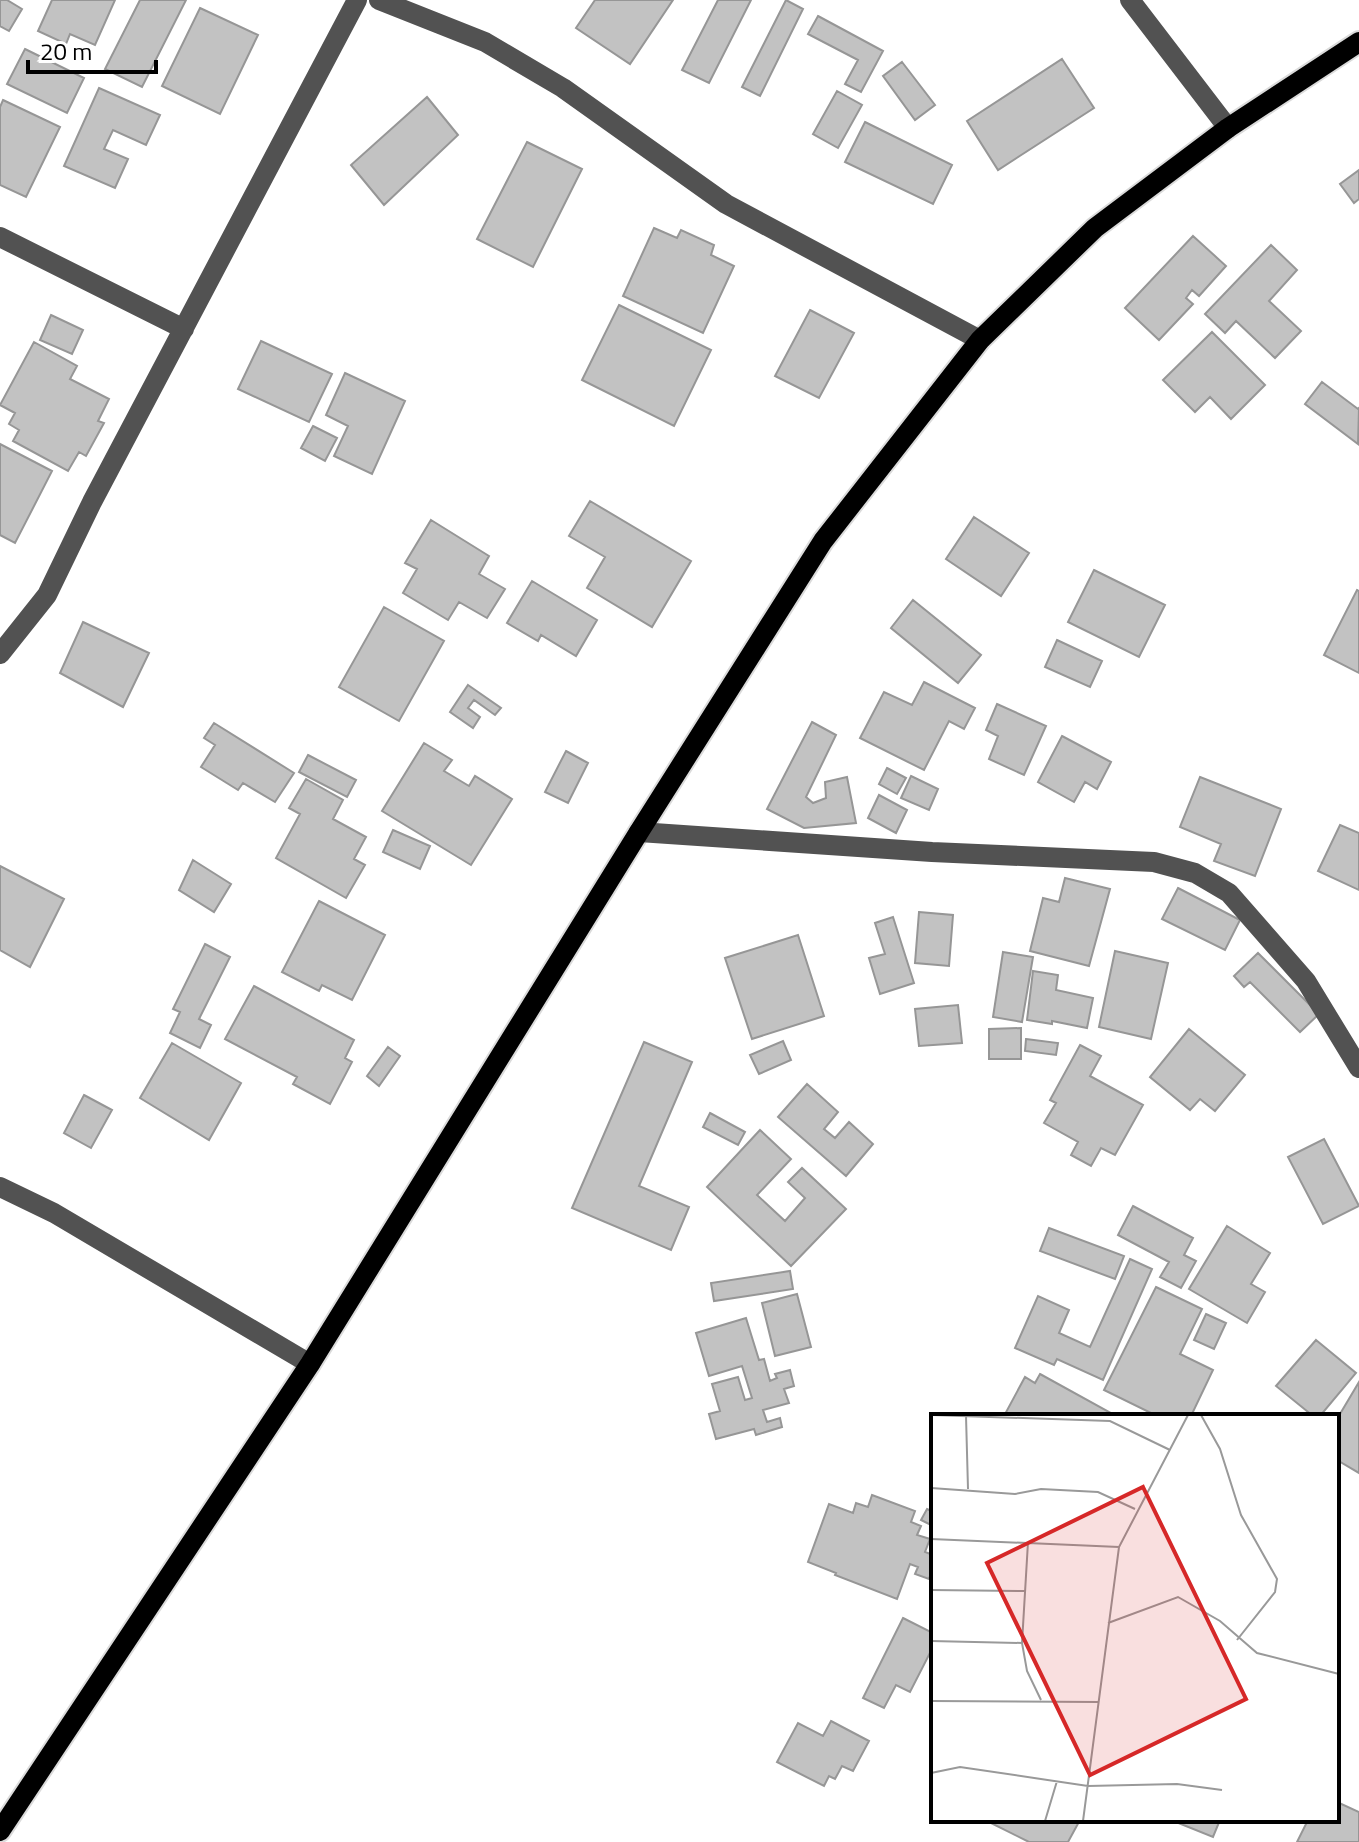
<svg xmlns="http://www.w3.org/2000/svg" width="1359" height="1842" viewBox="0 0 1359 1842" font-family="'Titillium Web',sans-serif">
  <rect width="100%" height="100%" fill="#fff"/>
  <path fill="#c2c2c2" stroke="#969696" stroke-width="2" d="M0,0H7L22,9L9,31L0,26Z
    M52,0H115L95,45L70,34L66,44L38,31Z
    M140,0H186L142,87L105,69Z
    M595,0H673L630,64L576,28Z
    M718,0H751L709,83L682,70Z
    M786,0L803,9L760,96L742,87Z
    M200,8L258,35L220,114L162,86Z
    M818,16L883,51L861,92L845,84L858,60L808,34Z
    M25,49L84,78L67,113L7,84Z
    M1062,59L1094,108L998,170L967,121Z
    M902,62L935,105L915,120L883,76Z
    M99,88L160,115L146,145L113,130L104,149L128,159L115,188L64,166Z
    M837,91L862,105L838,148L813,134Z
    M427,97L458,135L384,205L351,165Z
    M3,100L60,127L26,197L0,185V107Z
    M865,122L952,165L933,204L845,162Z
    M527,142L582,169L533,267L477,239Z
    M1359,170V199L1354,203L1340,184Z
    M654,228L677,238L681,230L714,245L711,255L734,266L703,333L623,296Z
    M1193,236L1226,266L1199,296L1192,290L1186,298L1193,304L1159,340L1125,308Z
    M1271,245L1297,270L1269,301L1301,331L1275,358L1236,321L1225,333L1205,314Z
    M619,305L711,350L674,426L582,380Z
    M810,310L854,333L819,398L775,376Z
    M51,315L83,330L72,354L40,340Z
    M1212,332L1265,385L1231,419L1210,397L1195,412L1163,380Z
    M261,341L332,374L309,422L238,389Z
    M34,342L77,366L70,379L109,399L98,421L104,423L86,456L79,452L68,471L13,441L19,430L9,424L15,413L0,405Z
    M345,373L405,401L372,474L334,456L348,426L326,415Z
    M1322,382L1358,409L1359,408L1358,444L1305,404Z
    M313,426L337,438L325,461L301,448Z
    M0,444L52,471L15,543L0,535Z
    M590,501L691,561L652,627L587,588L605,557L569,536Z
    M974,517L1029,553L1001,596L946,559Z
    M431,520L489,556L479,574L505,589L487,618L459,602L448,620L403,593L417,569L405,563Z
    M1094,570L1165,605L1139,657L1068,622Z
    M532,581L597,620L576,656L541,635L538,641L507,623Z
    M1357,590L1359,591V673L1324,655Z
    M913,600L981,655L958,683L891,628Z
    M384,607L444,641L399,721L339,687Z
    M83,622L149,653L123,707L60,673Z
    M1057,640L1102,661L1090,687L1045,667Z
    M924,682L975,708L964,729L949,721L924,770L860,738L884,692L912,705Z
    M468,685L501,708L495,715L474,700L468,708L480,717L473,728L450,712Z
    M997,704L1046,726L1024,775L989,759L998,736L986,730Z
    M812,722L836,735L806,797L813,803L826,798L825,782L847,777L856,823L804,828L767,809Z
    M214,723L294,773L275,802L243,783L238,790L201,767L215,745L204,738Z
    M1062,736L1111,762L1097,789L1085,782L1074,802L1038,782Z
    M424,743L452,760L444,771L469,786L475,776L512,799L471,865L382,811Z
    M566,751L588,763L568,803L545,792Z
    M308,755L356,780L347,797L299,772Z
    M887,768L906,778L897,794L879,784Z
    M911,776L938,789L929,810L901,798Z
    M1200,777L1281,809L1255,876L1214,861L1221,844L1180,827Z
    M306,779L343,800L333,819L366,837L354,859L365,865L346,898L276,858L300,814L289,808Z
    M879,795L907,810L896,833L868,818Z
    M1340,825L1359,833V890L1318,871Z
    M393,830L430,846L420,869L383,852Z
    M193,860L231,884L214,912L179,890Z
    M0,866L64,899L30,967L0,950Z
    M1065,878L1110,889L1089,966L1030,951L1043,898L1059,902Z
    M1178,888L1240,920L1225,950L1162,919Z
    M319,901L385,935L352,1000L322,985L319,991L282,972Z
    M919,912L953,915L949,966L915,963Z
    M893,917L914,983L880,994L869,958L885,954L875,923Z
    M798,935L824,1016L752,1039L725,958Z
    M205,944L230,957L199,1019L211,1025L200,1048L170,1033L180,1012L173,1009Z
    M1115,951L1168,963L1151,1039L1099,1027Z
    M1003,952L1033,957L1022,1022L993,1017Z
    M1258,953L1319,1014L1300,1032L1250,982L1244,987L1234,976Z
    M1033,971L1058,975L1056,990L1093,998L1087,1028L1052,1021V1024L1027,1020Z
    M254,986L354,1040L345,1058L352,1062L330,1104L293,1084L297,1077L225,1039Z
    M958,1005L962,1043L919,1046L915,1009Z
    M1021,1028V1059H989V1029Z
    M1189,1029L1245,1075L1215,1111L1200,1099L1190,1110L1150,1077Z
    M1026,1039L1058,1043L1056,1055L1025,1051Z
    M783,1041L791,1060L759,1074L750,1055Z
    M644,1042L692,1062L639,1186L689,1207L671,1250L572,1208Z
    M172,1043L241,1083L209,1140L140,1098Z
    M1080,1045L1101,1056L1090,1076L1143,1105L1115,1155L1101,1148L1091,1166L1071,1155L1078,1142L1044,1123L1056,1103L1050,1100Z
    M388,1047L400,1056L379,1086L367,1076Z
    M807,1084L838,1112L824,1129L835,1138L849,1122L873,1144L846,1176L778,1117Z
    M84,1095L112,1110L91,1148L64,1133Z
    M710,1113L745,1132L738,1145L703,1127Z
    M760,1130L791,1159L757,1195L785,1221L805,1198L788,1182L802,1168L846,1209L791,1266L707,1187Z
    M1324,1139L1359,1206L1323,1224L1288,1157Z
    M1133,1206L1193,1238L1184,1255L1196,1261L1181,1288L1160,1277L1169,1262L1118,1235Z
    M1227,1226L1270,1253L1251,1284L1265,1292L1247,1323L1189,1289Z
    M1049,1228L1124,1256L1115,1279L1040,1251Z
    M1130,1259L1152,1269L1103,1380L1057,1359L1054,1365L1015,1348L1038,1296L1069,1310L1059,1333L1090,1347Z
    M790,1271L793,1289L714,1301L711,1283Z
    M1156,1287L1202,1309L1180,1354L1213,1370L1191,1416H1157L1104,1390Z
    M797,1294L811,1347L775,1356L762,1303Z
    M1206,1314L1226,1323L1214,1349L1194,1340Z
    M746,1318L759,1360L764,1359L770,1381L777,1378L775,1374L790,1370L794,1386L784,1389L789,1403L763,1410L767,1422L780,1418L782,1427L756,1435L754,1429L716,1439L709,1414L720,1411L712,1384L738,1377L745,1400L752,1398L742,1366L709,1376L696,1333Z
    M1316,1340L1356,1373L1320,1416H1313L1276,1386Z
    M1040,1374L1111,1413L1109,1416H1004L1025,1377L1035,1383Z
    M1359,1382V1473L1337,1460V1419Z
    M872,1495L915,1511L911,1522L921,1526L917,1535L930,1539L925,1552L933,1555V1567L929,1579L915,1574L918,1567L910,1564L897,1599L835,1575L836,1573L808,1562L829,1504L853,1513L856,1503L868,1507Z
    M927,1509L933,1512V1526L921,1520Z
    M903,1618L933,1633V1647L910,1692L896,1685L884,1708L863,1698Z
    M831,1721L869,1741L853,1771L842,1766L835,1779L829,1776L824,1786L777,1762L798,1723L823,1736Z
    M1337,1802L1359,1812V1842H1297L1308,1820H1337Z
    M985,1820H998L1003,1822L1004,1820H1080L1068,1842H1029Z
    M1171,1820H1220L1213,1837Z"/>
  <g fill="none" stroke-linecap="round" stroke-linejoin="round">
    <g stroke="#dbdbdb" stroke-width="24">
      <path id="major" d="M0,1831L310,1364L639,832L823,541L980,340L1095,228L1228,128L1359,42"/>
    </g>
    <path stroke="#525252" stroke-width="20" d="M379,0L485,42L563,88L726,204L980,340
      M1130,0L1228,128
      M0,237L184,329
      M0,654L47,595L92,502L357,0
      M639,832L932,852L1154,862L1195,873L1229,893L1306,981L1359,1068
      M0,1187L54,1213L310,1364"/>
    <use href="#major" stroke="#000" stroke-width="20"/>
  </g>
  <g transform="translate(931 1414)">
    <rect width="408" height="408" fill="#fff"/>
    <path fill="none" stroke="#999" stroke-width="2" d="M1,1L179,7L239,36M270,1L289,35L310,101L346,165L344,178L306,226M35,2L37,75M0,74L84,80L110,75L167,78L204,95M0,125L188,133M97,128L91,229L96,257L110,286M0,176L95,177M177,209L247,183L289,207L326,239L408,260M0,227L91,229M0,287L168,288M0,359L29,353L157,372L246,370L291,376M114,407L126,367M152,407L188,133L257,1M191,407H225"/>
    <path fill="#d62828" fill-opacity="0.15" stroke="#d62828" stroke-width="4" d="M212,73L315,285L159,361L56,149Z"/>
    <rect width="408" height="408" fill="none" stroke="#000" stroke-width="4"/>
  </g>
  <path d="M28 60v12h128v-12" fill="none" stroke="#000000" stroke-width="4"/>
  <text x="40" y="60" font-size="24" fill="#000000" stroke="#ffffff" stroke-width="6" paint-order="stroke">20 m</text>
</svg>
